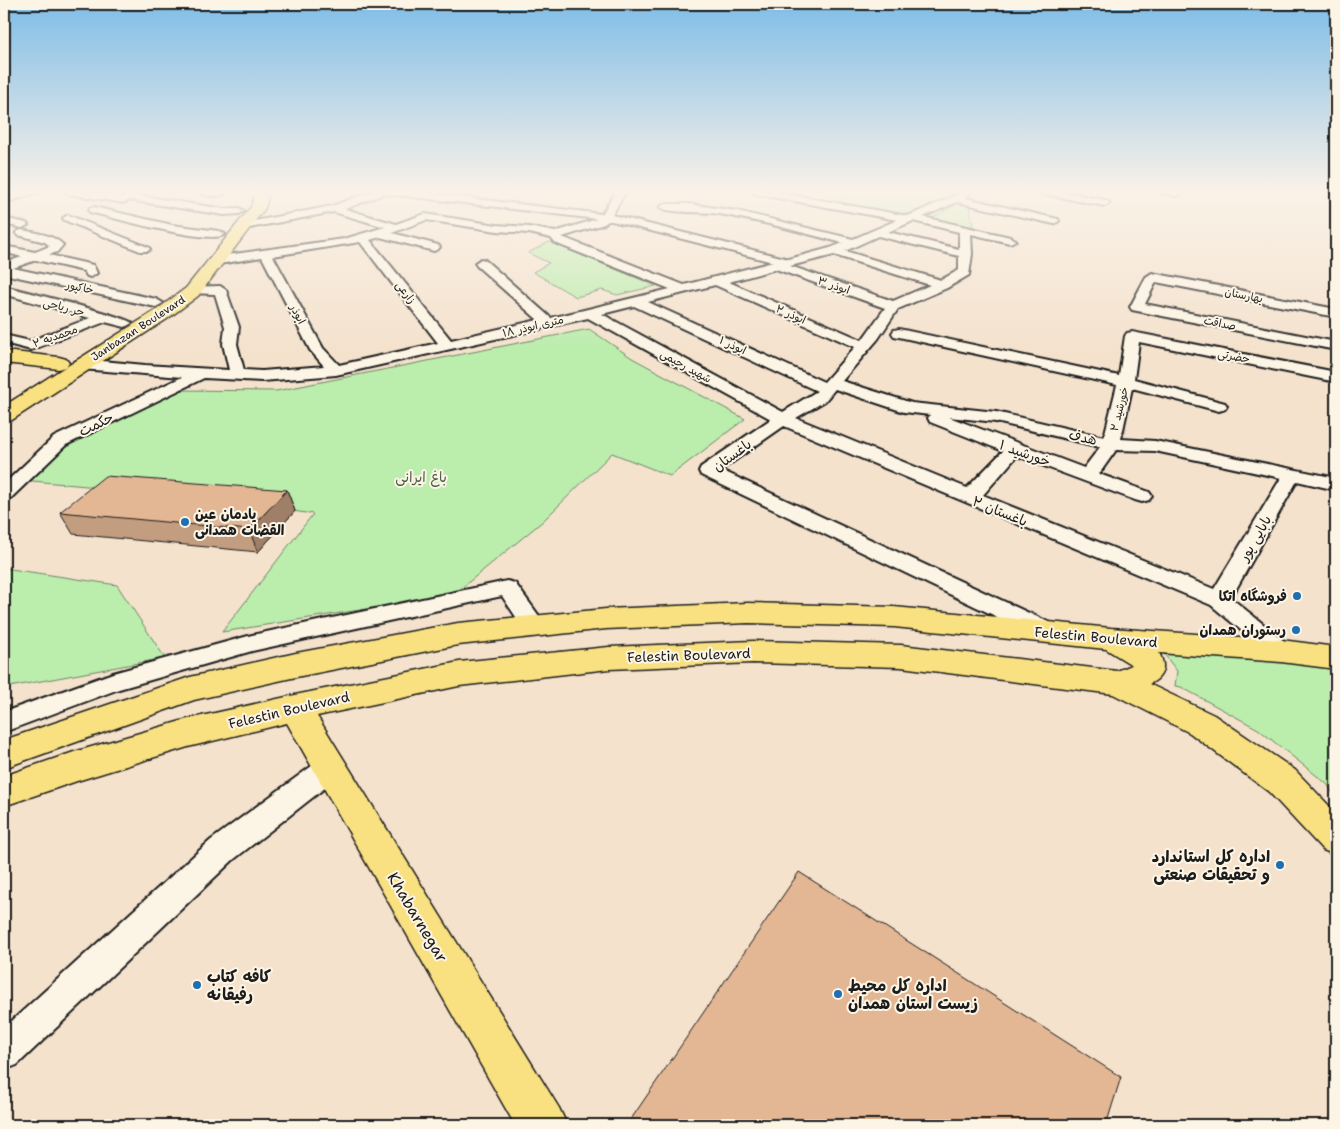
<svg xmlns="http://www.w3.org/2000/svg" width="1340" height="1129" viewBox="0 0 1340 1129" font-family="'Shantell Sans','Playpen Sans Arabic',sans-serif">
  <rect width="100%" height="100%" fill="#f4e2cd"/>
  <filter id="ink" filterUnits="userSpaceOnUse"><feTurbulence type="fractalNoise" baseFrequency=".02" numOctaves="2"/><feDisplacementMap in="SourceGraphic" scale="10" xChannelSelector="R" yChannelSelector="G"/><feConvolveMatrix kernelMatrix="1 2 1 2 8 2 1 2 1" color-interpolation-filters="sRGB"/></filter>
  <g filter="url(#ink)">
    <path fill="#bbedad" stroke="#6c8464" d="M852,191H937L953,193L941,201L903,216L830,202Z
      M958,204H966L970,207L973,227L932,218Z
      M549,242L656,286L617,295L602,290L576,297L533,272L549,263L528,253Z
      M589,329L632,358L745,419L670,476L612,453L543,521L453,595L222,632L313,514L183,495L22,480L66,447L178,390L276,391Z
      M4,568L117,585L165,658L4,688Z
      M1161,650L1336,668V798L1327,784L1258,729L1181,687L1175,686L1177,671Z"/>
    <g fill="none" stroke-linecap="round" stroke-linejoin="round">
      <g stroke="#1c1c1c" stroke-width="4">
        <path id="minor" d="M23,191H38L37,193L4,203V197Z
          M64,191H86L124,197L129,194L224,209L239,208L244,211L239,214L224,215L129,200L124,203L69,194Z
          M196,191H224L226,193C219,198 203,196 196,191Z
          M374,191H411L602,214L616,191H626L612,215L789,259L830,248L843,243C799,232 756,219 712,213C701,212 666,213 660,207L665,204H689L737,211L853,239L897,220L756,194L751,191H771L908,216L952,197L962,191H973L965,198L1058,219L1059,221L1054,224L957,202L923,217L1010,237L1016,240L1010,243L971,234L972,254L969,275L947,288L898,309L878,339L842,381L912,403L996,412L1104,437L1117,385L899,337L894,336L892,333L894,330L899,329L1119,376L1125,336L1127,333L1132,332L1336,372V382L1139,342L1134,379L1225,403L1227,406L1225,409L1219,411L1132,388L1121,439L1155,441L1336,478V490L1297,481L1231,598L1289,645L1293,651L1289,657L1281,660L1273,657L1211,605L784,426L721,470L1057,626L1061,632L1057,638L1049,640L1041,638L701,475L699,471L701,467L771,419L588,318L336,375L262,381L204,378L66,445L11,498L4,500V484L54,437L182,377L81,369L76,367L73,364L76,361L81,359L145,365L229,370L223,344L225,327L215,294L189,293L188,290L189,287L220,286L226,290L239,327L237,344L244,370L262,371L324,366L310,350L262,257L219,264L213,260L219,256L344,239L385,227L334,212L244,229L238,226L244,223L332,206ZM386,193L388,194L597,219L555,232L529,227L497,225L425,214L396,224L345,209ZM426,220L497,231L529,233L551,238L555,243L670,289L551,318L485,260L481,259L475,263L477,266L538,320L451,340L370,240L380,237L434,251L438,249L440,247L438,245L392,233ZM608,221H612L773,262L684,285L562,237L604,224ZM913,221L959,232V249L888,232ZM878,236L959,256V270L941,280L845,251ZM360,242L438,343L339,365L323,348L273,256ZM834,255L930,285L893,301L790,266ZM776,269L885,308L862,340L729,282ZM715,285L855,347L824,382L648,302ZM634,306L817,391L783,412L602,314ZM835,389L904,412L930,415L928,418L930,422L1003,451L967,488L796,418L825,401ZM949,417L996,422L1100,447L1084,468ZM1116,450L1155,451L1281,478L1214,589L983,495L1017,456L1135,500L1142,502L1149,500L1152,496L1149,492L1099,474Z
          M1038,191H1058L1105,200L1110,203L1105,206L1043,194Z
          M1160,191H1180L1182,193L1177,196L1161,193Z
          M94,207L172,225L219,231L225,234C213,246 110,217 90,212L89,210L90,208Z
          M68,215L148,247L150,249L148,251H140L64,220L63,218Z
          M4,218L26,223L28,225L22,228L4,224Z
          M22,230C35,233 53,234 63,245L57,252L49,255L93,265L97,273L91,277L87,276L84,271L36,260L13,268L156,299L163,303L156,307L4,274V263L22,257L4,252V246L35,252L50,246L45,242L18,235L16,233L18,231Z
          M1152,273L1336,309V317L1156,282L1145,304L1336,342V350L1132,310L1130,307L1146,277Z
          M4,286C20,290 127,317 132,323L125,327L105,322L31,350L4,343V335L30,341L90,318L4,294Z
          M507,581L515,583L542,620L546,626L542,632L534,634L526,632L502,596L252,651L119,689L4,732V712L113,673L252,635Z
          M330,757L340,760L344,768L340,776L233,860L17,1065L4,1070V1028L211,840L320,760Z"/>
      </g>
      <g stroke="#1c1c1c" stroke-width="3">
        <path id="major" d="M253,191H265L268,198L265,208L198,296L167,319L12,420L4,421V406L65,367L59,369L4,363V351L59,357L66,359L69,363L66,367L155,311L186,288L251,207L254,198Z
          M748,603L894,607L1111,628L1281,640L1336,647V669L1281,662L1159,653C1167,667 1163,678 1149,684L1214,715L1295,770L1336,813V855L1323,850L1269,792L1190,733L1113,694L901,667L753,663L609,669L459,686L317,716L559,1108L567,1125H515L287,723L188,747L77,781L4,806V776L74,752L188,719L295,695L459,662L609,647L753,641L901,645L1117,671L1132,665L1106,649L894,627L748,623L606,629L458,645L296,677L194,700L4,768V740L190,677L296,653L458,623L606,609Z"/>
      </g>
      <use href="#minor" fill="#fcf5e5" fill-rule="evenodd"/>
      <use href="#major" fill="#f9e181" fill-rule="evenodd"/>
    </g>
    <path fill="#c39d7f" stroke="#1c1c1c" d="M287,490L295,511L258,552L73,534L60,512Z"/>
    <path fill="#9f7f68" stroke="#1c1c1c" d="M287,490L295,511L258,552L249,530Z"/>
    <path fill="#e3b694" stroke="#1c1c1c" d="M105,476L287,490L249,530L60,512Z
      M799,872L1121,1077L1106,1125H627Z"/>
  </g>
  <linearGradient id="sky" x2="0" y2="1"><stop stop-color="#80bde7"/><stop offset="0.55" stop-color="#faf2e8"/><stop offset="1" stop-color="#faf2e8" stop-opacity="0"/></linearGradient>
  <rect width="1340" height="349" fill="url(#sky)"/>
  <g fill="#1f6fb2" stroke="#fcf5e5" stroke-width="2">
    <circle cx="185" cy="522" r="5"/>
    <circle cx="1297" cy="596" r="5"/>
    <circle cx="1296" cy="630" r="5"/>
    <circle cx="1280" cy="865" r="5"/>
    <circle cx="197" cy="985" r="5"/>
    <circle cx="838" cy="994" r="5"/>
  </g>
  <g text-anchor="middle" stroke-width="4" stroke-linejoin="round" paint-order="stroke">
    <g font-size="11" fill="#1c1c1c" stroke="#fcf5e5">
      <text transform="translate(834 285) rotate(19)" y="4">ابوذر ۳</text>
      <text transform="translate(80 287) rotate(12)" y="4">خاکپور</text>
      <text transform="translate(406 292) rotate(52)" y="4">زارعی</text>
      <text transform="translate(1244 295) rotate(11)" y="4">بهارستان</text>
      <text transform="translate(64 307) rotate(15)" y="4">حر ریاحی</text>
      <text transform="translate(298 314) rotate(62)" y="4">ابوذر</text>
      <text transform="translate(791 314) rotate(24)" y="4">ابوذر ۲</text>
      <text transform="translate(1220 323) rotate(11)" y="4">صداقت</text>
      <text transform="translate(533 326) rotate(-13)" y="4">۱۸ متری ابوذر</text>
      <text transform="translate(138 328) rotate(-33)" y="4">Janbazan Boulevard</text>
      <text transform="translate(55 336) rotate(-19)" y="4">محمدیه ۲</text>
      <text transform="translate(733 345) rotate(25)" y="4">ابوذر ۱</text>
      <text transform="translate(1234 356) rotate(11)" y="4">حضرتی</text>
      <text transform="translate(686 366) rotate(29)" y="4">شهید رحیمی</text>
      <text transform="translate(1119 409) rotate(-76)" y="4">خورشید ۲</text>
    </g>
    <g font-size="14" fill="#1c1c1c" stroke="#fcf5e5">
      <text transform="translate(96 424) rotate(-26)" y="5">حکمت</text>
      <text transform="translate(1083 437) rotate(13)" y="5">هدف</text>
      <text transform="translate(1025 453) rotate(20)" y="5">خورشید ۱</text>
      <text transform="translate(732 455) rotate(-36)" y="5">باغستان</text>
      <text transform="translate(1000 511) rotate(22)" y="5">باغستان ۲</text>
      <text transform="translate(1255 538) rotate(-60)" y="5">بابایی پور</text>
      <text transform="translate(1096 637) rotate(5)" y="5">Felestin Boulevard</text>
      <text transform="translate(689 655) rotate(-2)" y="5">Felestin Boulevard</text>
      <text transform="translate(289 710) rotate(-13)" y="5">Felestin Boulevard</text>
    </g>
    <g font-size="14" fill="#4c5b48" stroke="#fcf5e5">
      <text x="421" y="482">باغ ایرانی</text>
    </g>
    <g font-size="14" font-weight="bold" fill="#1c1c1c" stroke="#fcf5e5" text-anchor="end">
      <text x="195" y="519" text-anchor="start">یادمان عین<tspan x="195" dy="16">القضات همدانی</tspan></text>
      <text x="1287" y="601">فروشگاه اتکا</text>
      <text x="1286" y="635">رستوران همدان</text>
    </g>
    <g font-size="16" font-weight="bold" fill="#1c1c1c" stroke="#fcf5e5" text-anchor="start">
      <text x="1270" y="862" text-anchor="end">اداره کل استاندارد<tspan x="1270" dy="18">و تحقیقات صنعتی</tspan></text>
      <text x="207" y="982">کافه کتاب<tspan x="207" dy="18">رفیقانه</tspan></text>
      <text x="848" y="991">اداره کل محیط<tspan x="848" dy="18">زیست استان همدان</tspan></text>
    </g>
    <g font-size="16" fill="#1c1c1c" stroke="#fcf5e5">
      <text transform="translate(418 917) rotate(59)" y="6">Khabarnegar</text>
    </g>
  </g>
  <rect width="1340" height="1129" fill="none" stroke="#fcf5e5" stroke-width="20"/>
  <rect x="10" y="10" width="1320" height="1109" fill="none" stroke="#1c1c1c" stroke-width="2" filter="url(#ink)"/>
</svg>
